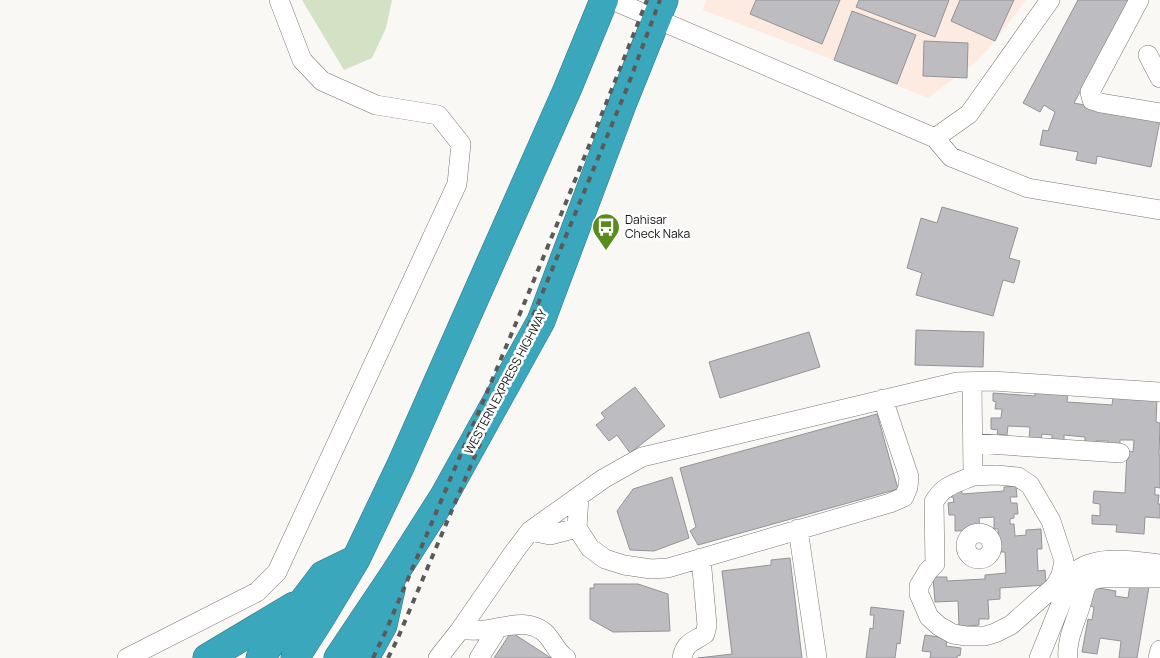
<svg xmlns="http://www.w3.org/2000/svg" width="1160" height="658" viewBox="0 0 1160 658" font-family="Manrope,sans-serif">
  <rect width="100%" height="100%" fill="#f9f8f4"/>
  <path fill="#fdeae1" d="M706,0H1026L995,41L977,61L928,98L834,60L703,10Z"/>
  <path fill="#d3e2c5" d="M302,0H392L386,28L372,58L344,70Z"/>
  <path fill="#bdbdc1" stroke="#949397" d="M756,0H840L822,44L750,14Z
    M859,0H949L935,37L856,7Z
    M960,0H1014L995,41L951,21Z
    M1078,0H1130L1074,103L1160,120L1151,167L1097,156L1096,164L1076,160L1078,152L1040,145L1043,130L1048,131L1055,112L1044,105L1040,112L1023,103Z
    M852,11L916,35L897,84L834,60Z
    M924,41L968,43L967,78L923,76Z
    M942,207L1018,228L1009,258L1020,261L1014,283L1003,280L993,316L916,295L922,273L907,268L921,218L937,223Z
    M916,330L984,332L983,367L915,365Z
    M809,332L820,367L720,398L709,362Z
    M635,387L665,426L630,453L617,435L609,441L596,425L605,418L601,413Z
    M1035,389L1068,391L1067,402L1112,405L1113,398H1157L1156,422L1160,423L1159,455H1160V488L1155,487V495H1159L1158,504H1160V518L1145,517L1144,534L1116,532L1117,525L1092,524V515L1100,516V504L1093,503L1094,491L1125,493L1127,451L1133,452L1134,440H1120V447L1108,446V441H1096V445L1085,444V437L1064,435V442L1052,441V435L1042,434L1041,440L1029,439L1030,427L1008,426L1007,435L997,434L998,430L991,429V418H1001L1002,409H995L996,402L993,401V393L1035,396Z
    M877,414L898,489L698,545L690,531L696,527L680,468Z
    M672,477L689,538L654,551L630,550L617,511L633,489Z
    M1016,486L1017,497H1010L1011,503H1017L1018,514H1014V518L1010,519V524H1014L1015,536L1026,535V530L1041,529L1042,549H1037L1038,571L1045,570L1046,585L1000,588V599L988,600L989,619H979V625L959,627L958,601L935,602L933,577H947V581L985,579V575L1006,573L1005,552H999L998,529H994V517L979,518L980,530L955,531V515H949L948,503L954,502L953,497H951L950,488L962,487V494L1004,491V487Z
    M790,558L802,658H698L732,654L722,571L771,565V560Z
    M594,584H638L668,594L670,631L613,632L590,619V588H594Z
    M1130,584L1149,587L1137,658H1119L1121,641L1100,638L1097,654L1082,652L1088,619L1092,620L1094,607L1090,606L1093,587L1116,591L1115,596L1128,598Z
    M871,607L904,611L900,644L897,643L895,658H866L870,628L873,629L874,615H870Z
    M511,632L551,658H494Z
    M925,635L947,638L946,646L961,648L960,656L958,655L957,658H930L931,652L922,651Z"/>
  <g fill="none" stroke-linecap="round" stroke-linejoin="round">
    <g stroke="#787773" stroke-width="20">
      <path id="minor" d="M612,0L935,138L951,157L1028,188L1160,210
        M1139,0L1090,92L1092,100L1101,103L1160,113
        M1148,55L1160,78
        M935,138L969,114L1050,0
        M972,382L973,476C957,483 943,485 934,502L935,564L928,571L919,586V594L929,617L939,626L953,634L966,636H985L995,633L1011,625L1055,586L1061,575L1064,561L1051,521L1030,485L1018,477L997,475L973,476
        M973,443L1120,453
        M579,497L577,528L590,548L605,559L624,565L651,569L668,568L890,503L904,497L908,487L909,477L883,399
        M798,529L817,658
        M530,531L550,535L577,528
        M966 546a13 13 0 1 1 26 0a13 13 0 1 1-26 0Z
        M460,630C470,630 481,631 491,629C509,626 528,619 544,632C553,640 556,652 566,658
        M127,658L257,592L277,572L457,184L461,144L438,115L376,105L322,81L302,60L279,0
        M438,658L460,630L514,552L530,531L603,479L642,457L957,382L993,381L1160,392
        M479,658L498,628
        M682,658C685,642 693,642 705,634L707,625L701,558
        M1039,658L1073,574C1093,553 1134,561 1160,564
        M1068,658C1066,640 1076,621 1081,604C1083,598 1084,590 1087,585C1091,579 1099,578 1105,578H1160
        M1158,658L1160,650"/>
    </g>
    <g stroke="#2e7583" stroke-width="29">
      <path id="highway" d="M207,658L294,606
        M260,658L323,575L356,559
        M295,658L320,619L356,559L400,467L567,90L604,0
        M338,658L395,573L444,496L541,321L623,102L664,0
        M365,658L383,625L391,589"/>
    </g>
    <use href="#minor" stroke="#fff" stroke-width="19"/>
    <use href="#highway" stroke="#3ba7bd" stroke-width="28"/>
    <path stroke="#5b5a58" stroke-width="4" stroke-dasharray="6 6" stroke-linecap="butt" d="M373,658L385,633C474,423 564,213 647,0
      M388,658L397,640L485,432L627,88L660,0"/>
  </g>
  <defs>
    <g id="bus-pin" transform="scale(1.4375)"><path d="M0 17L-7.5 6A9.5 9.5 0 1 1 7.5 6Z" fill="#5b8a1e" stroke="#fff"/><path d="M-5-6H5V4H4V6H2V4H-2V6H-4V4H-5ZM-3.5-4V0h7V-4ZM-3.5 1.2v1.5H-2V1.2ZM2 1.2v1.5H3.5V1.2Z" fill="#fff"/></g>
  </defs>
  <g fill-rule="evenodd">
    <use href="#bus-pin" x="606" y="227"/>
  </g>
  <g text-anchor="middle" stroke-width="5" stroke-linejoin="round" paint-order="stroke">
    <g font-size="12" fill="#171716" stroke="#fff" text-anchor="start">
      <text x="625" y="224">Dahisar<tspan x="625" dy="14">Check Naka</tspan></text>
    </g>
    <g font-size="12" fill="#171716" stroke="#fff">
      <text transform="translate(506 382) rotate(-62)" y="4">WESTERN EXPRESS HIGHWAY</text>
    </g>
  </g>
</svg>
